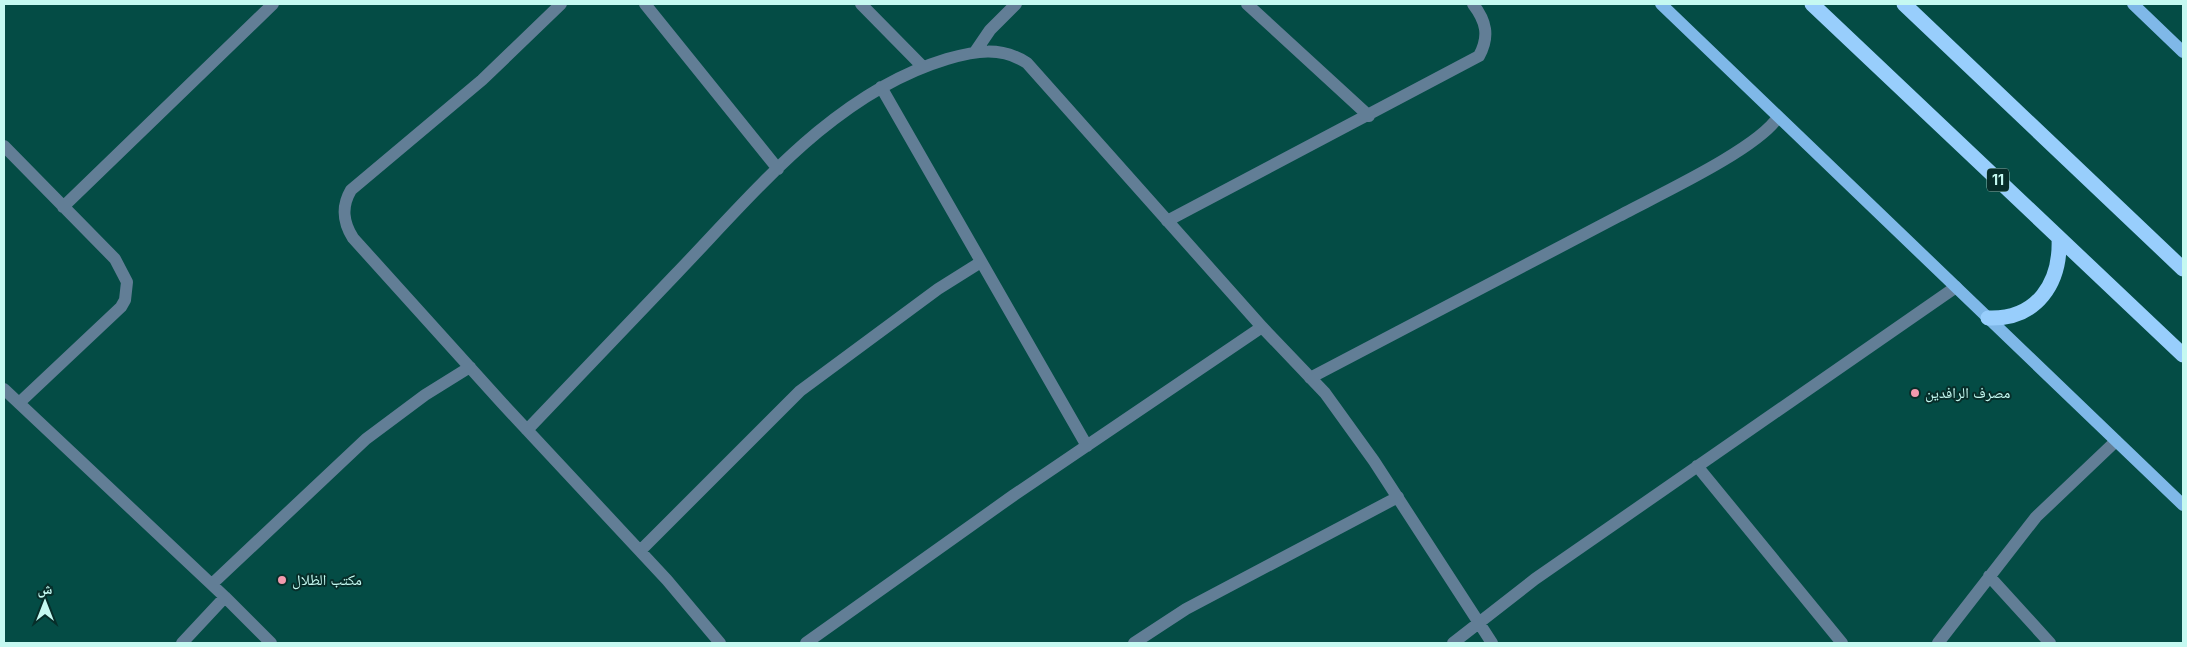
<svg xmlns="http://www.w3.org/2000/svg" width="2187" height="647" viewBox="0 0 2187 647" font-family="Inter,'Noto Naskh Arabic',sans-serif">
  <rect width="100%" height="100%" fill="#044c45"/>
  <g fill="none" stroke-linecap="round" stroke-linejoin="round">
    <path stroke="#627e96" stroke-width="12" d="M561,4L482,80L351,190C341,207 343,222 353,238L502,403L667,580L720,643
      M645,4L778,169
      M861,4L923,67
      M1247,4L1369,116
      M975,52L990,30L1016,4
      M881,87L1087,446
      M4,146L115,259L127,282L125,300L121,307L19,403
      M63,207L273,4
      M1167,221L1479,56C1490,36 1486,21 1473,4
      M1310,378C1413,324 1516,270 1619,216C1656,196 1758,149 1778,117
      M4,389L225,597L271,643
      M527,430C577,378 626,326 676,274C755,192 834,93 947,59C975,51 1001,46 1027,63L1262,327L1325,393L1374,461L1492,643
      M1697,466L1842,643
      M640,551L800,391L938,289L981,262
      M1989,576L2050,643
      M212,584L366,439L425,395L470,367
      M182,643L225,597
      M806,643L1014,495L1262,327
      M1134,643L1186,609L1398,497
      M1453,643L1535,579L1956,287
      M1938,643L2036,517L2116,441"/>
    <path stroke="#7fb8e8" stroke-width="12" d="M1661,4L2183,505
      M2133,4L2183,52"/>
    <path stroke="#98cefc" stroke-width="15" d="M1812,4L2183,355
      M1904,4L2183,269
      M1988,318C2037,320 2061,283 2059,238"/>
  </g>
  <g fill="#f29aae" stroke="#072e2a" stroke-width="2">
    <circle cx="1915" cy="393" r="5"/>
    <circle cx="282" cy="580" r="5"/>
  </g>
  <g text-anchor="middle" stroke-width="4" stroke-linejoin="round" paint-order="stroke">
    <rect fill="#072e2a" stroke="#8cbcb5" stroke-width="1" x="1987" y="168.5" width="22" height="23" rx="4"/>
    <g font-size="14" font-weight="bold" fill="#c5f9f1">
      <text x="1998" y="185">11</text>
    </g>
    <g font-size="15" fill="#c5f9f1" stroke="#072e2a" text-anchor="start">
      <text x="1925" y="398">مصرف الرافدين</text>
      <text x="292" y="585">مكتب الظلال</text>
    </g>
  </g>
  <rect width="2187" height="647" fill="none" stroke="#c5f9f1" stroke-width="10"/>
  <g transform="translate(45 602)" stroke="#072e2a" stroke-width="4" paint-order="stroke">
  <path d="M0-4L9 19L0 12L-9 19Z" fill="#c5f9f1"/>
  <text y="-8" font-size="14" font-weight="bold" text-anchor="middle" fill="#c5f9f1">ش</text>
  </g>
</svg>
